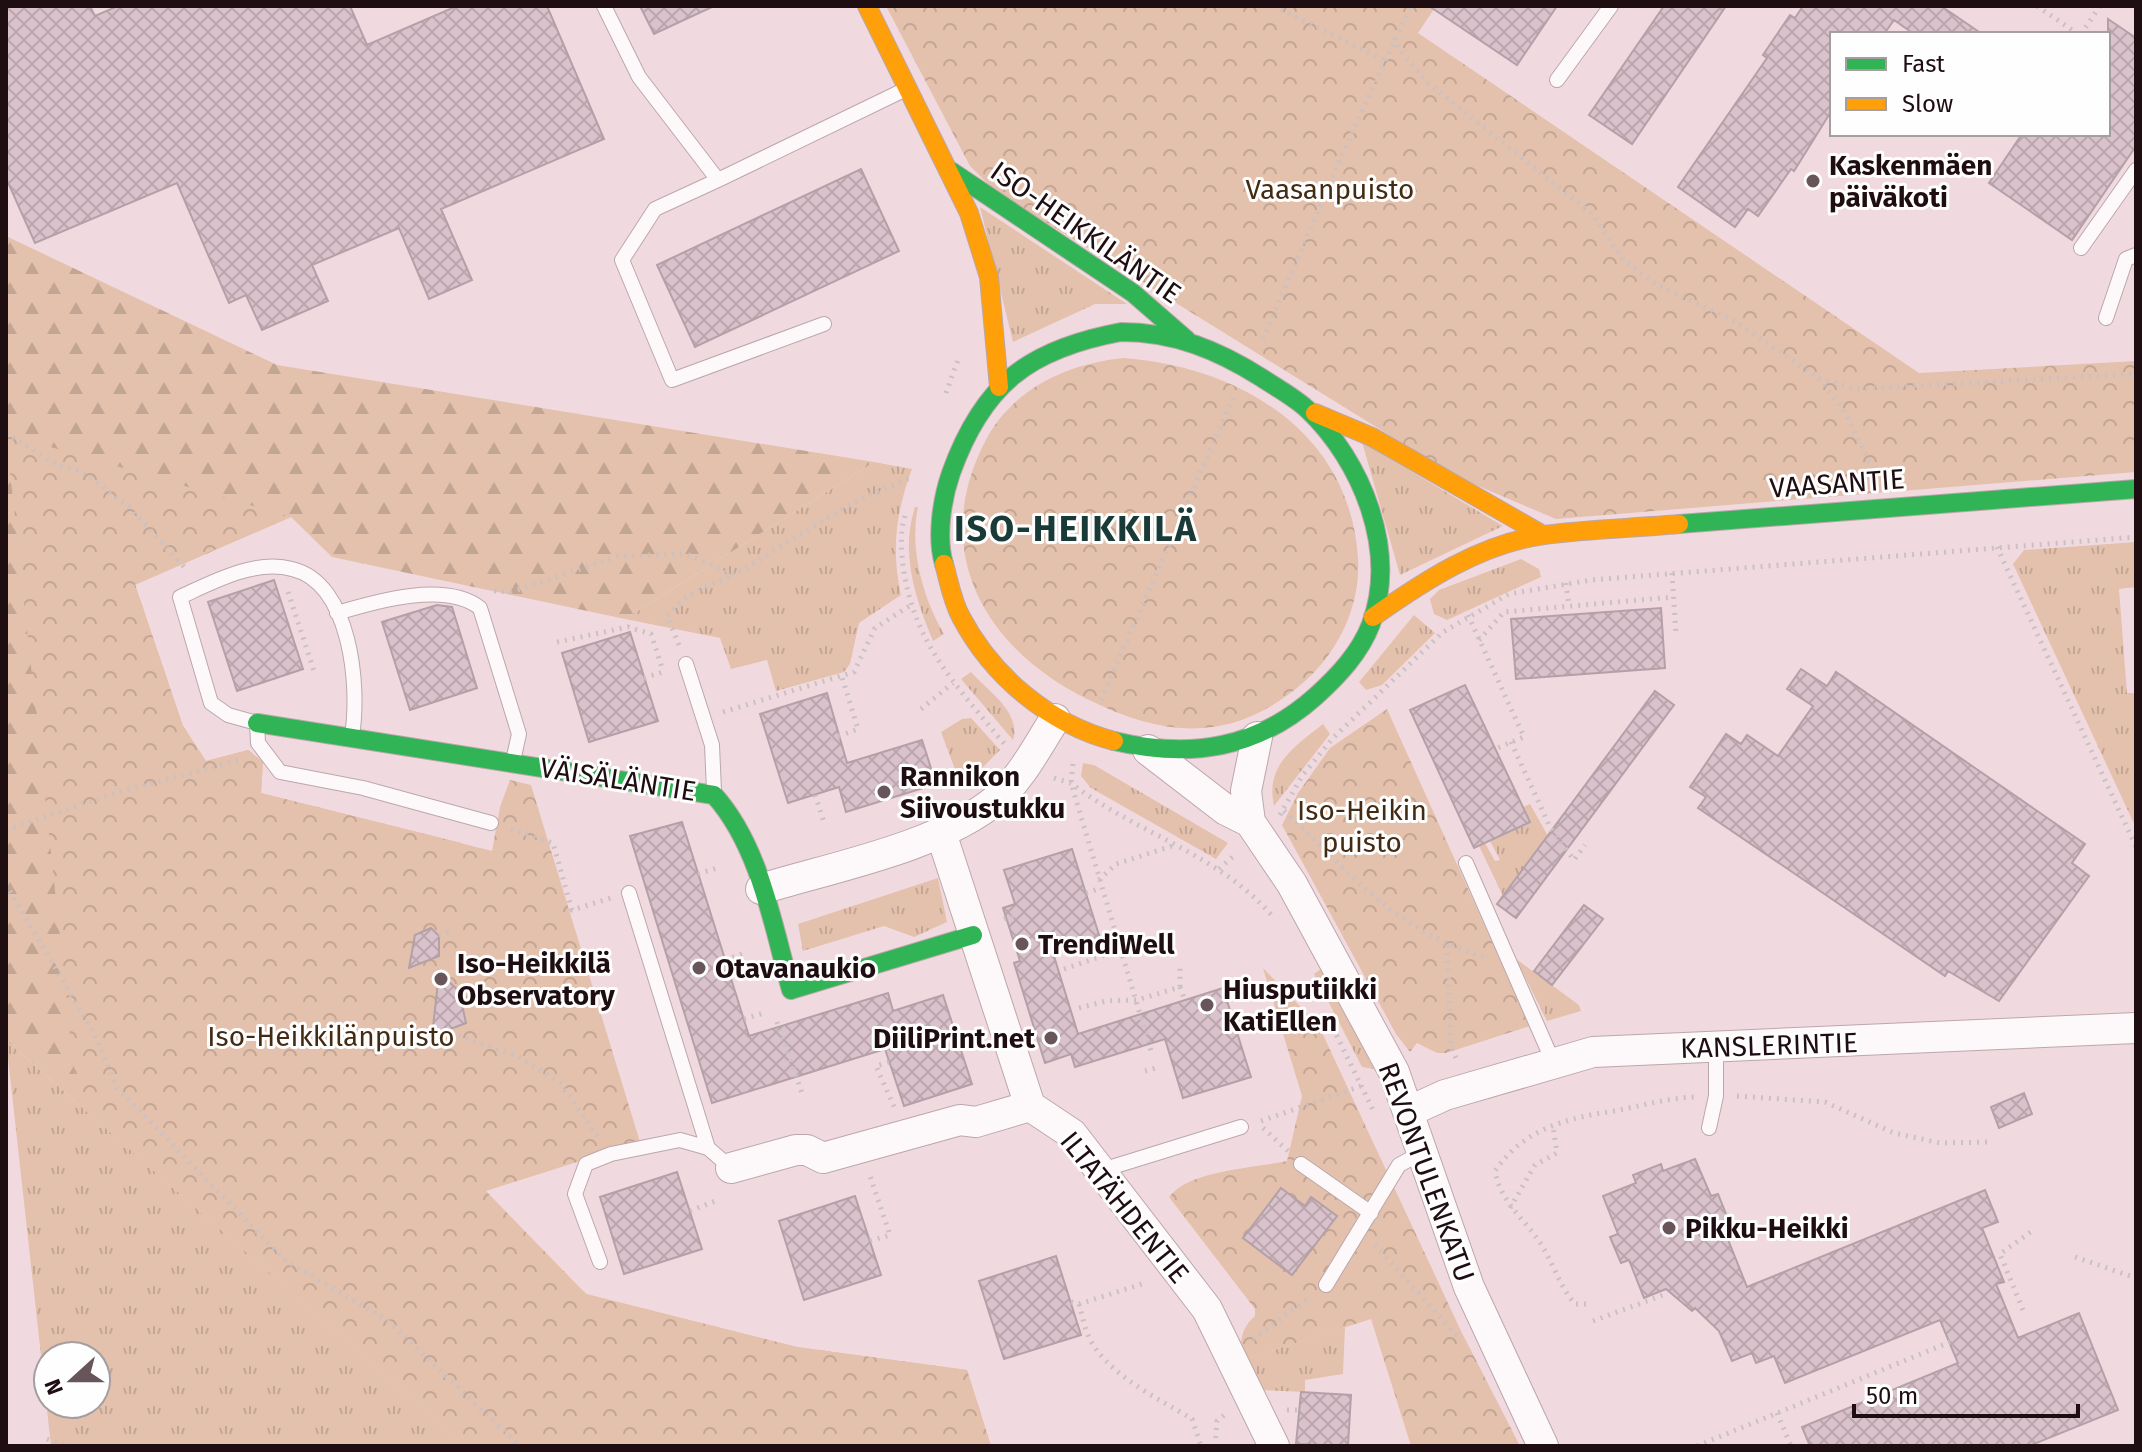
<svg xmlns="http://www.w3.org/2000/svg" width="2142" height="1452" viewBox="0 0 2142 1452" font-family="'Fira Sans',sans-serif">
  <defs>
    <pattern id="grass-tufts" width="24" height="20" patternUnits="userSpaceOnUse" patternTransform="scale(2)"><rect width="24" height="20" fill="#e4c1ac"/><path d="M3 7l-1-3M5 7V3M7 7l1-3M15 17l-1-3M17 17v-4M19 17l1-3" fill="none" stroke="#c3a593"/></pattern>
    <pattern id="forest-firs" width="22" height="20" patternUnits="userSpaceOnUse" patternTransform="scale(2)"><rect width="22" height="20" fill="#e4c1ac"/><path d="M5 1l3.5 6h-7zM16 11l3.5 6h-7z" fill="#c3a593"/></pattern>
    <pattern id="park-crowns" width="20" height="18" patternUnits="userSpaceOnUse" patternTransform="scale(2)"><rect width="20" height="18" fill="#e4c1ac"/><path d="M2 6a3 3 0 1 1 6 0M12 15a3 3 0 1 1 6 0" fill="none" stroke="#c3a593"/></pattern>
    <pattern id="building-cross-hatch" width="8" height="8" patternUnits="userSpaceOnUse" patternTransform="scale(2)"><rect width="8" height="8" fill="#dac2cc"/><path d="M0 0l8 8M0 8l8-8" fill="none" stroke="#bba6ae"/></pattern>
  </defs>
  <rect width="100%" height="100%" fill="#f1dadf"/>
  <path fill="url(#grass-tufts)" fill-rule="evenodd" d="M980,207L1127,304H1095L1013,342Z
    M1362,442L1503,526L1400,575Z
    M874,462L912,469C896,512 891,550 901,595L859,623L850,664L844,672L776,691L767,660L731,669L720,638L625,619Z
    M915,507H918C909,549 923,598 944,634L933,641C915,598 900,553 915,507Z
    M2136,542V587L2119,589L2127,693H2136V828L2013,564L2024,550Z
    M1521,559L1539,569L1541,577L1447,620L1434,614L1430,599L1439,590Z
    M1414,615L1435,633L1382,685L1366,690L1359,682Z
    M971,672C987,690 1022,713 1013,740L961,679Z
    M971,718L1000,750L962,788L941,732L962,719Z
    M1323,724L1330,734L1274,806C1265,765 1294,747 1323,724Z
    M1083,763L1094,765L1228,843L1216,859L1091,788L1081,776Z
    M1530,804L1557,852L1542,844L1503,896L1479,846L1485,843L1495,861L1500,860L1490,841L1529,823L1523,807Z
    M938,878L947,922L914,937L884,926L803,951L798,924Z
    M1516,959L1579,1005L1581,1011L1547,1021Z
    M1322,968L1374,1069L1362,1067L1314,974Z
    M6,1040L466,1446H51ZM48,1356H96V1404H48Z
    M1345,1327L1343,1374L1305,1380V1392L1261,1390L1243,1360Z"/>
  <path fill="url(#forest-firs)" d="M6,236L277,365L874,462L625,619L332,557L291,517L135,585L183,726L206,761L248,750L263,762L261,793L462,843L476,1193L586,1294L797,1347L967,1370L991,1446H466L6,1040Z"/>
  <path fill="url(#park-crowns)" d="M886,6H1436L1418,33L1919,373L2136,361V472L1556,519L1457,477L995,191L970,166Z
    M1124,358C1240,367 1350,432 1358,558C1361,604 1339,651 1305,681C1235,743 1167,739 1087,699C982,647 927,547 988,436C1016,387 1070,363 1124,358Z
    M6,434L291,517L135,584L183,726L206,761L248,750L263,762L261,793L492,851L500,807L510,780L531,785L640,1142L486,1191L586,1294L797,1347L967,1370L991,1446H466L78,1104Z
    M1387,709L1530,1026L1446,1053H1437L1417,1043L1410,1052L1396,1034L1282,825L1298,793L1330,748Z
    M1263,968L1319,1026L1461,1331L1520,1446H1411L1371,1319L1243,1360C1239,1341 1241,1328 1255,1316V1309L1169,1197C1189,1170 1255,1168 1287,1161L1302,1096Z"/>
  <path fill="url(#building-cross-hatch)" stroke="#b3a1a7" stroke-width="2" d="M6,6H90L95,16L118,6H350L367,45L457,6H547L604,139L441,209L472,280L429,299L399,228L312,265L328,301L262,330L246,295L229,303L177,183L35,243L6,178Z
    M640,6H714L654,34Z
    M1429,6H1557L1517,65Z
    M1664,6H1726L1632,144L1589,115Z
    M1803,6H1941L1982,34H1914L1894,20L1884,34H1832V110L1794,171L1791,169L1758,216L1748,209L1735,227L1678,187L1767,58L1763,55L1790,15L1795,18Z
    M2108,19L2136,38V146L2072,240L1989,183L2022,134H2108Z
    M861,169L899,251L695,347L657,265Z
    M274,580L303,669L237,691L208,602Z
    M437,605L452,607L477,688L410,710L382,622Z
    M1661,608L1665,668L1516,679L1511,619Z
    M630,632L658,721L589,742L562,653Z
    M1801,669L1827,686L1836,672L2085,844L2072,863L2089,876L1999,1001L1948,971L1945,976L1698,808L1706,797L1690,787L1726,734L1741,744L1747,735L1778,756L1813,706L1787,689Z
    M1465,685L1530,822L1474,848L1410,710Z
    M1655,691L1674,705L1516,918L1497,904Z
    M827,693L847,763L922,740L936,784L846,812L839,787L788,803L760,714Z
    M682,822L749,1036L888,993L893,1011L943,995L972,1084L904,1106L885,1049L712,1103L630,836Z
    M1072,849L1100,938L1053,953L1078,1034L1223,988L1251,1077L1183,1098L1165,1039L1075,1067L1071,1054L1045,1063L1014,963L1020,961L1003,908L1015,904L1004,870Z
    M1584,905L1603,919L1552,985L1534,971Z
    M431,928L439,936V956L409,968L415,935Z
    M439,973L459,991L466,1023L432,1036Z
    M2024,1093L2032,1114L1999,1128L1991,1107Z
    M1695,1159L1711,1196L1718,1194L1728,1219L1721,1222L1747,1287L1985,1190L1998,1222L1982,1228L2004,1282L1996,1284L2018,1338L2079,1313L2118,1410L2029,1446H1810L1802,1427L1958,1363L1940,1320L1785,1383L1774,1356L1756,1363L1752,1353L1732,1361L1719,1331L1695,1308L1692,1311L1666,1289L1644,1298L1629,1260L1621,1263L1610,1237L1618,1234L1603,1196L1636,1183L1633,1175L1661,1164L1663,1171Z
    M677,1172L702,1249L624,1274L600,1197Z
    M1281,1188L1305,1206L1311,1197L1337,1216L1292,1275L1243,1238Z
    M855,1196L881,1275L804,1300L779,1221Z
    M1056,1256L1081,1335L1004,1359L979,1281Z
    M1301,1392L1351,1395L1348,1446L1296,1444Z"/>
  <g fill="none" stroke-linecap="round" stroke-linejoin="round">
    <g stroke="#bba7ab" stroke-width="16">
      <path id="lane" d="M604,6L639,77L718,180L904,90
        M1557,80L1611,6
        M718,180L655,209L622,260L672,380L824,324
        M2081,248L2136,170
        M2106,318L2126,259L2136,255
        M337,613C377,601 446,581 480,608L519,734L513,761
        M686,664L712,745L714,791
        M352,735C360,687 351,583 292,569C255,559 213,582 180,597L211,703L228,715L257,723L258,743L280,772L363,788L491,823
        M1466,863L1554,1064
        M629,893L708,1148L731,1168
        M1709,1128L1716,1096V1047
        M1301,1164L1371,1213
        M1099,1171L1241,1127
        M600,1262L575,1194L586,1164L611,1154L680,1140L708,1148
        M1326,1285L1399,1165L1423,1152"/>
    </g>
    <g stroke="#bba7ab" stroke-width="32">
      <path id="street" d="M1148,750L1226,810L1250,822L1292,884L1394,1072L1469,1287L1543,1446
        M1250,822L1246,791L1257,737
        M941,833L1030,1106L1072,1134L1207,1309L1274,1446
        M761,889C833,867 939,847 997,799C1021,779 1038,745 1055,719
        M1410,1111L1445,1095L1593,1052L2136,1028
        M731,1168L796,1150H807L823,1158L960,1120L976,1122L1030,1106"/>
    </g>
    <g stroke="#bba7ab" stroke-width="20">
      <path id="fast" d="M951,171L1133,293L1187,340
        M1679,524L2136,489
        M944,564C936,537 942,499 951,473C983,384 1029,349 1121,332
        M257,723L714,795C760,846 773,926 791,990L973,935
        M1114,741C1190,759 1257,749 1316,696C1338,676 1360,653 1371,624C1398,550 1362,461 1307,409C1294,397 1277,388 1262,378C1218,350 1174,332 1121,332"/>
    </g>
    <g stroke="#bba7ab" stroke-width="20">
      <path id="slow" d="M867,6L969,213L989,277L999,387
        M1315,413L1372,437L1543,535
        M944,564C949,581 952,601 961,617C992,676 1049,724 1114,741
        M1373,617C1424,581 1480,544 1544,535C1588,529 1634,528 1679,524"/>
    </g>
    <path stroke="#c9c1c3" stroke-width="5" stroke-dasharray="2 6" stroke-linecap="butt" d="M1274,6L1384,60
      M2037,6L2078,34
      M2081,34L2100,6
      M1394,38L1398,48L1427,82L1592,214L1623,260L1659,286L1735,321L1818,378L1844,410L1876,476
      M1263,339L1350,137L1411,6
      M1819,378L1856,389L2136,374
      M946,393L959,357
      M6,433L59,466L83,472L129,507L187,570
      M905,516C900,531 901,549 903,565C913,644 958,687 1006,746
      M1997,547L2136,847
      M1672,573L1676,634
      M1566,583L1569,606
      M494,591L511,592L619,556L687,554L734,575L852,503L912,477
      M288,592L315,674
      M1468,615L1524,737L1495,749
      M1479,640L1504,612L1673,597
      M557,642L628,627L651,634L663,671
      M679,645L667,616C683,594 709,585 734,575
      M644,678L666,671
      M1101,700L1233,398
      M921,709L953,683
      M723,712L854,672L875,628L911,605
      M831,739L858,729L842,677
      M1511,742L1550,827L1574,860L1585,845
      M1073,764L1071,783L1151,1051
      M1054,778L1071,783C1135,833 1220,854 1273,917
      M815,795L825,825
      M1284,811C1354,875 1388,926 1483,957
      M1280,815L1302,776L1333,738L1443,632L1509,594L1591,580L2136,537
      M511,829L553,843L572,910L611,898
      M6,830L115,793L244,759
      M1219,869L1236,854
      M698,874L717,868
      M1099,880L1116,864L1172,846
      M6,884L97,1039L117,1088L286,1261L387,1320L520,1446
      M1086,893L1101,888
      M1004,919L1018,914
      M439,936L449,932
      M1447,945L1451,1047L1456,1058
      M725,960L747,952
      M1064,969L1120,950
      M1180,987L1184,998
      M461,995L473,991
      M1079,1008L1106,1001L1137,1000L1180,987V964
      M744,1019L764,1013
      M777,1022L803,1096
      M1333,1028L1374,1112
      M451,1033L517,1056L560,1083L598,1137
      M959,1043L976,1037
      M889,1062L876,1066L895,1109
      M1145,1071L1156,1068
      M1737,1096L1825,1102L1894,1133L1940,1143L1991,1142
      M1261,1121L1361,1086
      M1263,1128L1288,1151
      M1510,1208L1535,1165L1557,1153L1553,1126
      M690,1211L715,1201
      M870,1241L890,1235L870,1176
      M1375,1245L1457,1336
      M2075,1257L2136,1278
      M1071,1302L1079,1304L1142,1284
      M1079,1304C1082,1314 1084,1326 1088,1335C1105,1374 1158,1398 1192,1419L1201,1446
      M1586,1304H1575C1560,1287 1553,1263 1541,1244C1524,1218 1501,1203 1495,1171C1523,1129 1567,1118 1614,1111C1641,1106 1667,1098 1695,1097
      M2023,1310L2000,1254L2032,1231
      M1593,1321L1663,1295
      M1253,1339L1309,1298
      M1287,1410H1299
      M1777,1413L1791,1446
      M47,1439L67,1446
      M1215,1446L1217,1421L1228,1412
      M1697,1446L1950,1342"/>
    <use href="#lane" stroke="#fdf9fa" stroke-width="14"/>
    <use href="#street" stroke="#fdf9fa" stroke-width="30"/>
    <use href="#fast" stroke="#30b455" stroke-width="18"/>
    <use href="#slow" stroke="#ff9f0a" stroke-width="18"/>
  </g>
  <g fill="#685559" stroke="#fefefe" stroke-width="3">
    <circle cx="1813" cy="181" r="8"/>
    <circle cx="884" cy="792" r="8"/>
    <circle cx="1022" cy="944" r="8"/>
    <circle cx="699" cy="968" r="8"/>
    <circle cx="441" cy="979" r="8"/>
    <circle cx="1207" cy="1005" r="8"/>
    <circle cx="1051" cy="1038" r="8"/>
    <circle cx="1669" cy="1228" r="8"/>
  </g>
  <g text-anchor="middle" stroke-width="6" stroke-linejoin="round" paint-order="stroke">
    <g font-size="28" font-weight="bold" fill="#1e0d11" stroke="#fefefe" text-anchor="start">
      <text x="1829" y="175">Kaskenmäen<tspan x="1829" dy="32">päiväkoti</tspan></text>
      <text x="900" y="786">Rannikon<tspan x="900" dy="32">Siivoustukku</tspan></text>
      <text x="1038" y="954">TrendiWell</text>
      <text x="457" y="973">Iso-Heikkilä<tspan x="457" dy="32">Observatory</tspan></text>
      <text x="715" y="978">Otavanaukio</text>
      <text x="1223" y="999">Hiusputiikki<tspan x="1223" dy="32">KatiEllen</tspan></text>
      <text x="1035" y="1048" text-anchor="end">DiiliPrint.net</text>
      <text x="1685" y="1238">Pikku-Heikki</text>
    </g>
    <g font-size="28" fill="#432b13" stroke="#fefefe">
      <text x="1330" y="199">Vaasanpuisto</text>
      <text x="1362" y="820">Iso-Heikin<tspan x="1362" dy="32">puisto</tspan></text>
      <text x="331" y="1046">Iso-Heikkilänpuisto</text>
    </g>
    <g font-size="28" fill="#1e0d11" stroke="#fefefe">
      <text transform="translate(1086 232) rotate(35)" y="10">ISO-HEIKKILÄNTIE</text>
      <text transform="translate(1837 483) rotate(-4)" y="10">VAASANTIE</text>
      <text transform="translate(618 779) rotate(9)" y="10">VÄISÄLÄNTIE</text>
      <text transform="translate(1769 1045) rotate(-2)" y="10">KANSLERINTIE</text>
      <text transform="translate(1427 1172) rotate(70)" y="10">REVONTULENKATU</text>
      <text transform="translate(1125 1207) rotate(51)" y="10">ILTATÄHDENTIE</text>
    </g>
    <g font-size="36" font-weight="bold" letter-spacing="2" fill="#193a36" stroke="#fefefe">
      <text x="1076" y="541">ISO-HEIKKILÄ</text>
    </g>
  </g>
  <rect width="2142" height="1452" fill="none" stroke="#1e0d11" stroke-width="16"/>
  <rect x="1830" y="32" width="280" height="104" fill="#fefefe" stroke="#a49e9f" stroke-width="2"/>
  <rect x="1846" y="58" width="40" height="12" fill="#30b455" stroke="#a49e9f" stroke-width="2"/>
  <text x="1902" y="72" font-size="24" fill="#1e0d11">Fast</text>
  <rect x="1846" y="98" width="40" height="12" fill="#ff9f0a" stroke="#a49e9f" stroke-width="2"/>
  <text x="1902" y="112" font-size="24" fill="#1e0d11">Slow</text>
  <g transform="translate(72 1380) rotate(249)"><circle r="38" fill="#fefefe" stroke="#a49e9f" stroke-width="2"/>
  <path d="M0-6L14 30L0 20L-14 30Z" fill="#685559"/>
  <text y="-12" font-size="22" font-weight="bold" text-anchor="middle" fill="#1e0d11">N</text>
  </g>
  <path d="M1854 1404v12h224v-12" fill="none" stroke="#1e0d11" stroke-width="4"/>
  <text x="1866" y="1404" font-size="24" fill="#1e0d11" stroke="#fefefe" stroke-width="6" paint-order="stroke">50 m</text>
</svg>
